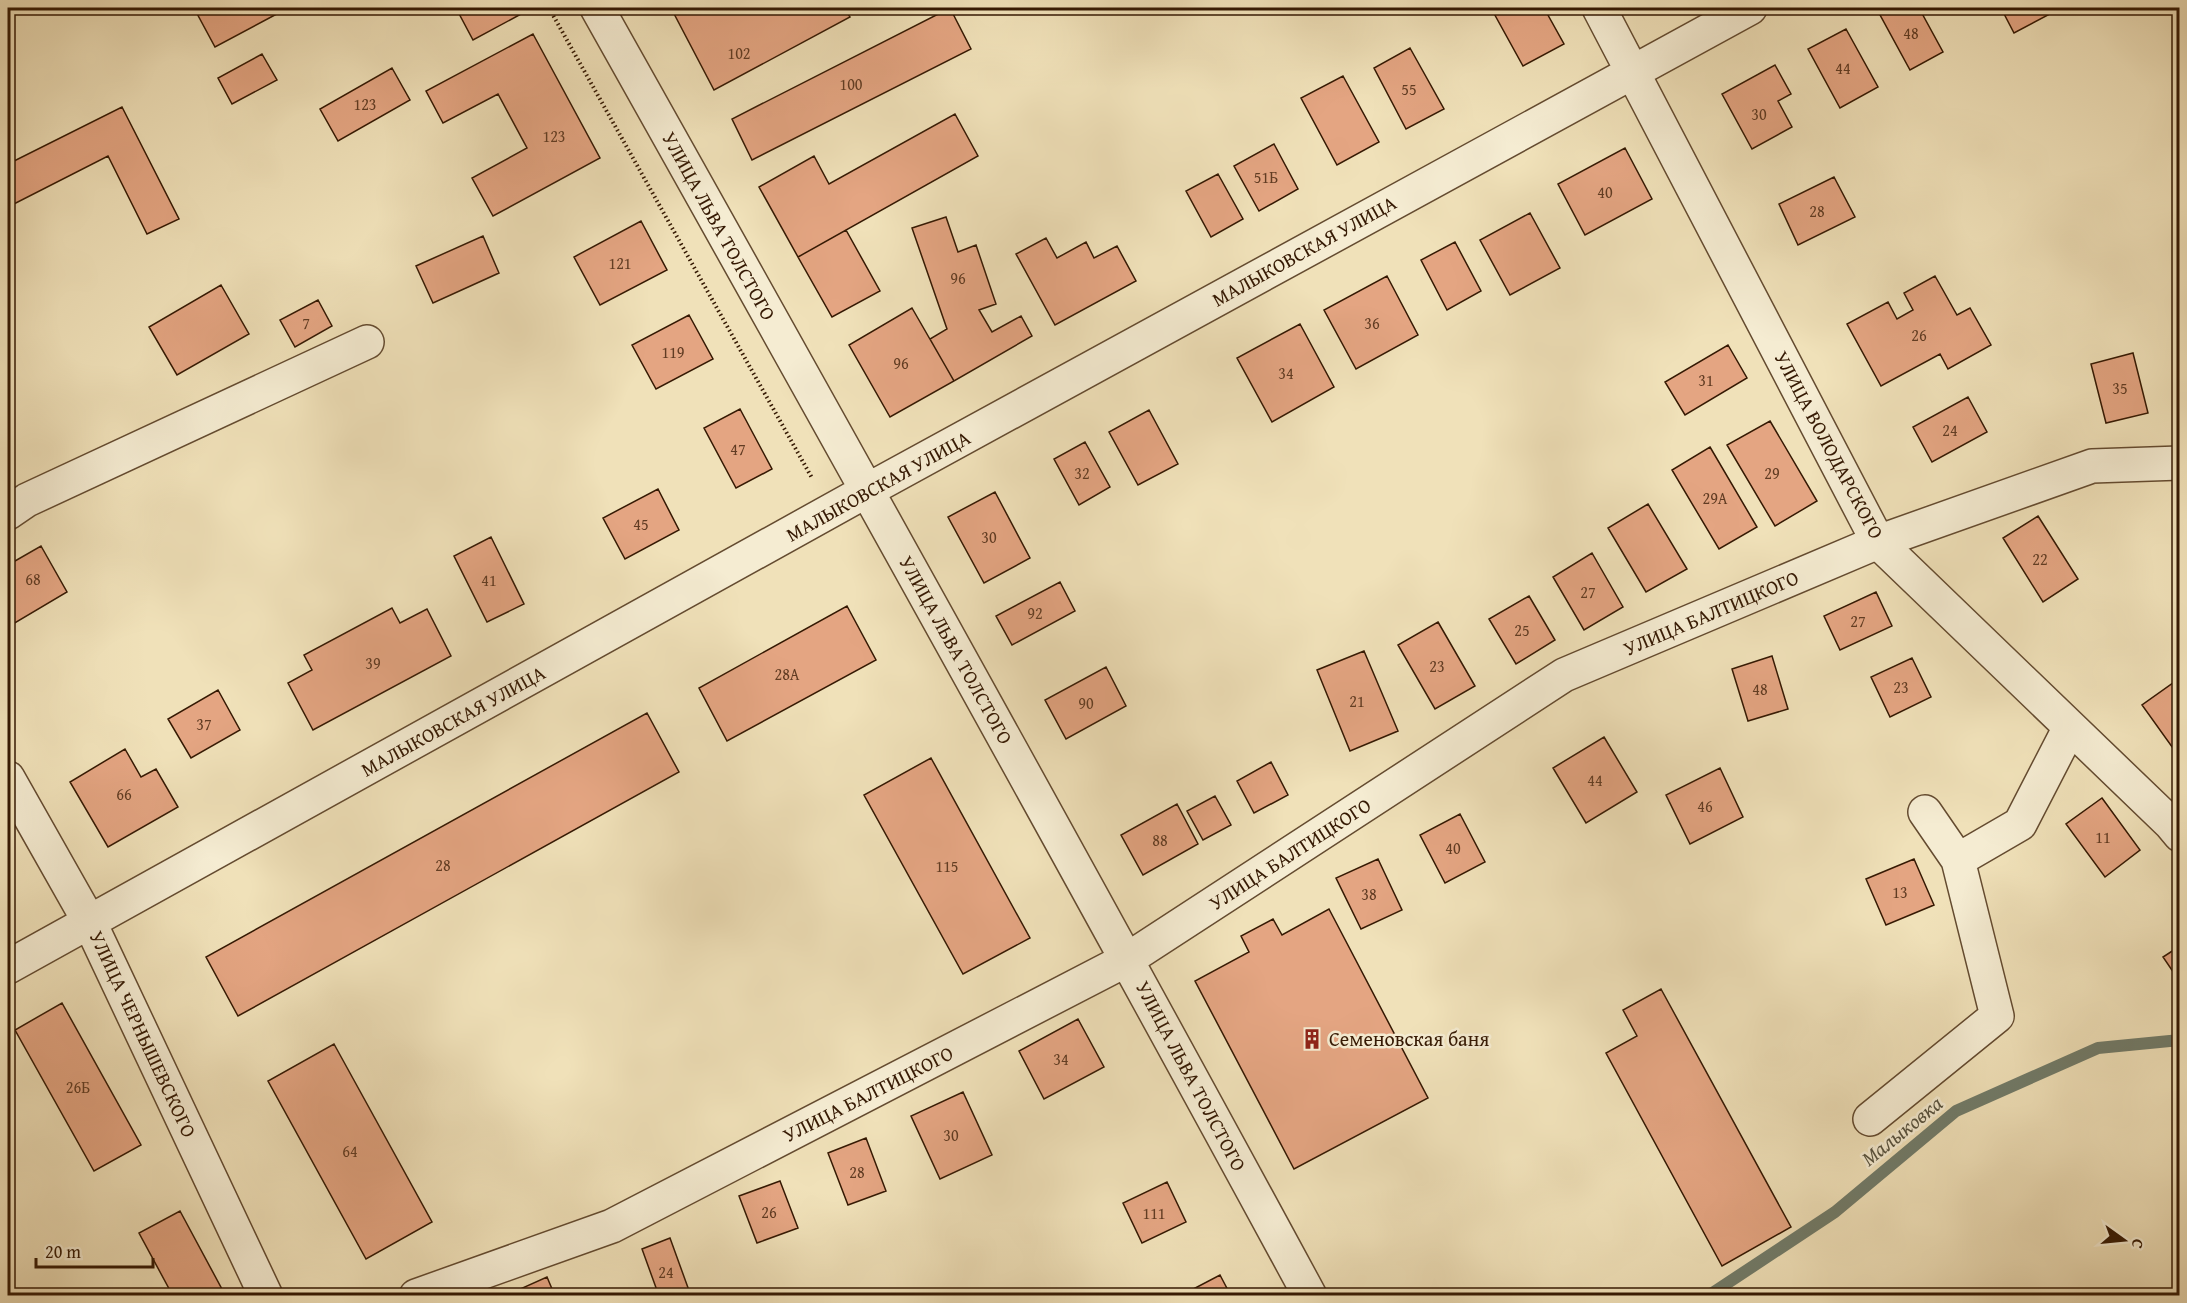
<svg xmlns="http://www.w3.org/2000/svg" width="2187" height="1303" viewBox="0 0 2187 1303" font-family="'Gentium Book Plus',serif">
  <rect width="100%" height="100%" fill="#f0e1b9"/>
  <filter id="stains"><feTurbulence type="fractalNoise" baseFrequency=".00333" numOctaves="4"/><feColorMatrix values="0 0 0 0 .2 0 0 0 0 .09 0 0 0 0 .02 0 0 0 .5 -.17"/></filter>
  <radialGradient id="worn" r=".72"><stop offset=".6" stop-color="#630" stop-opacity="0"/><stop offset="1" stop-color="#630" stop-opacity=".3"/></radialGradient>
  <g fill="none" stroke-linecap="round" stroke-linejoin="round">
    <path stroke="#727c6a" stroke-width="12" d="M1708,1296L1835,1212L1956,1111L2098,1048L2180,1040"/>
  </g>
  <path fill="#e4a582" stroke="#351903" stroke-width="1.5" d="M194,8H288L215,47Z
    M456,8H520L523,13L473,40Z
    M671,8H773L776,13L787,8H844L850,17L714,90Z
    M950,8L971,49L752,160L732,119Z
    M1491,8H1544L1564,44L1523,66Z
    M1890,8H1919L1943,52L1910,70L1879,13Z
    M2001,8H2044L2048,15L2014,33Z
    M1846,29L1878,87L1840,108L1808,49Z
    M533,34L600,158L493,216L472,178L527,148L498,94L443,123L426,91Z
    M1410,48L1444,109L1406,129L1374,68Z
    M262,54L277,80L232,104L218,78Z
    M1775,65L1791,94L1778,101L1792,127L1752,149L1722,94Z
    M392,68L410,100L338,141L320,109Z
    M1343,76L1379,142L1337,165L1301,98Z
    M122,107L179,219L147,234L108,156L8,207V164Z
    M955,114L978,156L798,257L759,187L814,156L829,184Z
    M1274,144L1298,189L1259,211L1234,166Z
    M1625,148L1652,199L1585,235L1558,184Z
    M1218,174L1243,219L1211,237L1186,191Z
    M1834,177L1855,217L1798,245L1779,204Z
    M1530,213L1560,268L1510,295L1480,240Z
    M946,217L958,252L976,245L996,304L979,310L992,332L1021,316L1032,336L954,381L930,339L947,329L912,228Z
    M641,221L667,270L600,305L574,257Z
    M846,230L880,291L832,317L798,257Z
    M483,236L499,273L433,303L416,266Z
    M1046,238L1057,258L1086,242L1094,258L1117,246L1136,281L1055,325L1016,254Z
    M1455,242L1481,291L1447,310L1421,260Z
    M1387,276L1418,335L1356,369L1324,310Z
    M1935,276L1957,315L1970,308L1991,345L1948,369L1940,354L1881,386L1847,324L1888,302L1897,319L1913,310L1904,293Z
    M221,285L249,334L177,375L149,327Z
    M318,300L332,326L295,347L280,320Z
    M912,308L954,381L890,417L849,345Z
    M689,315L713,359L656,389L632,345Z
    M1300,324L1334,387L1272,422L1237,358Z
    M1728,345L1747,378L1685,415L1665,382Z
    M2133,353L2148,413L2106,423L2091,364Z
    M1968,397L1987,432L1932,462L1913,427Z
    M740,409L772,469L736,488L704,428Z
    M1149,410L1178,464L1138,485L1109,432Z
    M1770,421L1817,501L1775,526L1727,445Z
    M1085,442L1110,487L1079,505L1054,459Z
    M1710,447L1757,527L1719,549L1672,470Z
    M658,489L679,530L625,559L603,518Z
    M995,492L1030,558L984,583L948,517Z
    M1648,504L1687,569L1646,592L1608,528Z
    M2038,516L2078,579L2043,602L2003,538Z
    M491,537L524,604L487,622L454,556Z
    M41,546L67,592L8,627V565Z
    M1592,553L1623,607L1584,630L1553,577Z
    M1060,582L1075,611L1012,645L996,616Z
    M1876,592L1892,626L1840,650L1824,616Z
    M1529,596L1555,640L1516,664L1489,619Z
    M847,606L876,660L727,741L699,688Z
    M392,608L400,623L427,609L451,656L313,730L288,683L312,670L304,655Z
    M1438,622L1475,686L1435,709L1398,645Z
    M1364,651L1398,731L1350,751L1317,670Z
    M1772,656L1788,709L1748,721L1732,669Z
    M1912,658L1931,697L1890,717L1871,677Z
    M1106,667L1126,706L1066,739L1045,700Z
    M2180,678V748L2175,751L2142,705Z
    M218,690L240,730L191,758L168,719Z
    M647,713L679,772L238,1016L206,957Z
    M1604,737L1637,792L1586,823L1553,768Z
    M125,749L141,777L156,769L178,807L108,847L70,782Z
    M931,758L1030,938L963,974L864,795Z
    M1271,762L1288,795L1254,813L1237,781Z
    M1720,768L1743,817L1690,844L1666,795Z
    M1215,796L1231,825L1203,840L1187,811Z
    M2102,798L2140,850L2105,877L2066,824Z
    M1177,804L1198,844L1143,875L1121,835Z
    M1460,814L1485,862L1445,883L1420,835Z
    M1378,859L1402,910L1361,929L1336,878Z
    M1914,859L1934,905L1886,925L1866,879Z
    M1329,909L1428,1098L1294,1169L1195,981L1249,952L1241,936L1273,919L1282,935Z
    M2180,946V982L2163,957Z
    M1661,989L1791,1227L1722,1266L1606,1053L1637,1036L1623,1010Z
    M62,1003L141,1145L94,1171L15,1030Z
    M1078,1019L1104,1067L1044,1099L1019,1051Z
    M334,1044L432,1222L366,1259L268,1081Z
    M963,1092L992,1155L940,1179L911,1116Z
    M866,1138L886,1191L848,1205L828,1153Z
    M780,1181L798,1228L757,1243L739,1196Z
    M1167,1182L1186,1222L1142,1243L1123,1203Z
    M180,1211L223,1291L215,1296H173L139,1233Z
    M670,1238L691,1296H659L642,1249Z
    M1220,1275L1231,1296H1180Z
    M547,1277L555,1296H507V1295Z"/>
  <g fill="none" stroke-linecap="round" stroke-linejoin="round">
    <g stroke="#644b30" stroke-width="36">
      <path id="minor" d="M597,8C837,435 1076,864 1310,1296
        M1599,8L1878,542L2170,823L2180,835
        M8,513L27,500L367,342
        M8,778L90,923L266,1296
        M1958,860L2020,824L2070,727
        M8,967L868,490L1750,8
        M1870,1119L1997,1016L1958,860L1925,812
        M416,1296L612,1226L1128,959L1564,675L1878,542L2092,466L2180,463"/>
    </g>
    <path stroke="#351903" stroke-width="4" stroke-dasharray="1.5 3" stroke-linecap="butt" d="M549,8L812,478"/>
    <use href="#minor" stroke="#f5ecd2" stroke-width="33"/>
  </g>
  <defs>
    <g id="building-bare" transform="scale(1.62)"><path d="M-4-6H4V6H1V3H-1V6H-4ZM-2.5-4.3h1.7v1.8h-1.7ZM.8-4.3h1.7v1.8H.8ZM-2.5-1h1.7V.8h-1.7ZM.8-1h1.7V.8H.8Z" fill="#8f2418" stroke="#f5ecd2" stroke-width="2.5" paint-order="stroke"/></g>
  </defs>
  <g fill-rule="evenodd">
    <use href="#building-bare" x="1312" y="1039"/>
  </g>
  <g text-anchor="middle" stroke-width="5" stroke-linejoin="round" paint-order="stroke">
    <g font-size="16" fill="#613c23">
      <text x="1911" y="39">48</text>
      <text x="739" y="59">102</text>
      <text x="1843" y="74">44</text>
      <text x="851" y="90">100</text>
      <text x="1409" y="95">55</text>
      <text x="365" y="110">123</text>
      <text x="1759" y="120">30</text>
      <text x="554" y="142">123</text>
      <text x="1266" y="183">51Б</text>
      <text x="1605" y="198">40</text>
      <text x="1817" y="217">28</text>
      <text x="620" y="269">121</text>
      <text x="958" y="284">96</text>
      <text x="306" y="329">7</text>
      <text x="1372" y="329">36</text>
      <text x="1919" y="341">26</text>
      <text x="673" y="358">119</text>
      <text x="901" y="369">96</text>
      <text x="1286" y="379">34</text>
      <text x="1706" y="386">31</text>
      <text x="2120" y="394">35</text>
      <text x="1950" y="436">24</text>
      <text x="738" y="455">47</text>
      <text x="1082" y="479">32</text>
      <text x="1772" y="479">29</text>
      <text x="1715" y="504">29А</text>
      <text x="641" y="530">45</text>
      <text x="989" y="543">30</text>
      <text x="2040" y="565">22</text>
      <text x="33" y="585">68</text>
      <text x="489" y="586">41</text>
      <text x="1588" y="598">27</text>
      <text x="1035" y="619">92</text>
      <text x="1858" y="627">27</text>
      <text x="1522" y="636">25</text>
      <text x="373" y="669">39</text>
      <text x="1437" y="672">23</text>
      <text x="787" y="680">28А</text>
      <text x="1901" y="693">23</text>
      <text x="1760" y="695">48</text>
      <text x="1357" y="707">21</text>
      <text x="1086" y="709">90</text>
      <text x="204" y="730">37</text>
      <text x="1595" y="786">44</text>
      <text x="124" y="800">66</text>
      <text x="1705" y="812">46</text>
      <text x="2103" y="843">11</text>
      <text x="1160" y="846">88</text>
      <text x="1453" y="854">40</text>
      <text x="443" y="871">28</text>
      <text x="947" y="872">115</text>
      <text x="1900" y="898">13</text>
      <text x="1369" y="900">38</text>
      <text x="1061" y="1065">34</text>
      <text x="78" y="1093">26Б</text>
      <text x="951" y="1141">30</text>
      <text x="350" y="1157">64</text>
      <text x="857" y="1178">28</text>
      <text x="769" y="1218">26</text>
      <text x="1154" y="1219">111</text>
      <text x="666" y="1278">24</text>
    </g>
    <g font-size="20" fill="#351903" stroke="#f5ecd2">
      <text transform="translate(719 226) rotate(61)" y="7">УЛИЦА ЛЬВА ТОЛСТОГО</text>
      <text transform="translate(1304 251) rotate(-29)" y="7">МАЛЫКОВСКАЯ УЛИЦА</text>
      <text transform="translate(1829 445) rotate(62)" y="7">УЛИЦА ВОЛОДАРСКОГО</text>
      <text transform="translate(878 486) rotate(-29)" y="7">МАЛЫКОВСКАЯ УЛИЦА</text>
      <text transform="translate(1711 613) rotate(-23)" y="7">УЛИЦА БАЛТИЦКОГО</text>
      <text transform="translate(956 650) rotate(61)" y="7">УЛИЦА ЛЬВА ТОЛСТОГО</text>
      <text transform="translate(453 721) rotate(-29)" y="7">МАЛЫКОВСКАЯ УЛИЦА</text>
      <text transform="translate(1290 854) rotate(-33)" y="7">УЛИЦА БАЛТИЦКОГО</text>
      <text transform="translate(143 1034) rotate(65)" y="7">УЛИЦА ЧЕРНЫШЕВСКОГО</text>
      <text transform="translate(1191 1076) rotate(62)" y="7">УЛИЦА ЛЬВА ТОЛСТОГО</text>
      <text transform="translate(868 1094) rotate(-27)" y="7">УЛИЦА БАЛТИЦКОГО</text>
    </g>
    <g font-size="20" fill="#351903" stroke="#f5ecd2" text-anchor="start">
      <text x="1329" y="1046">Семеновская баня</text>
    </g>
    <g font-size="21" font-style="italic" fill="#58533f" stroke="#f5ecd2">
      <text transform="translate(1902 1131) rotate(-39)" y="7">Малыковка</text>
    </g>
  </g>
  <rect width="2187" height="1303" fill="none" stroke="#f0e1b9" stroke-width="30"/>
  <rect x="9" y="9" width="2169" height="1285" fill="none" stroke="#351903" stroke-width="3"/>
  <rect x="15" y="15" width="2157" height="1273" fill="none" stroke="#351903" stroke-width="1.5"/>
  <g transform="translate(2124 1240) rotate(105)" stroke="#f5ecd2" stroke-width="4.5" paint-order="stroke">
  <path d="M0-4.5L10 22L0 15L-10 22Z" fill="#351903"/>
  <text y="-9" font-size="16" font-weight="bold" text-anchor="middle" fill="#351903">С</text>
  </g>
  <path d="M36 1258v9h117v-9" fill="none" stroke="#351903" stroke-width="3"/>
  <text x="45" y="1258" font-size="18" fill="#351903" stroke="#f5ecd2" stroke-width="4.5" paint-order="stroke">20 m</text>
  <rect width="100%" height="100%" filter="url(#stains)"/>
  <rect width="100%" height="100%" fill="url(#worn)"/>
</svg>
